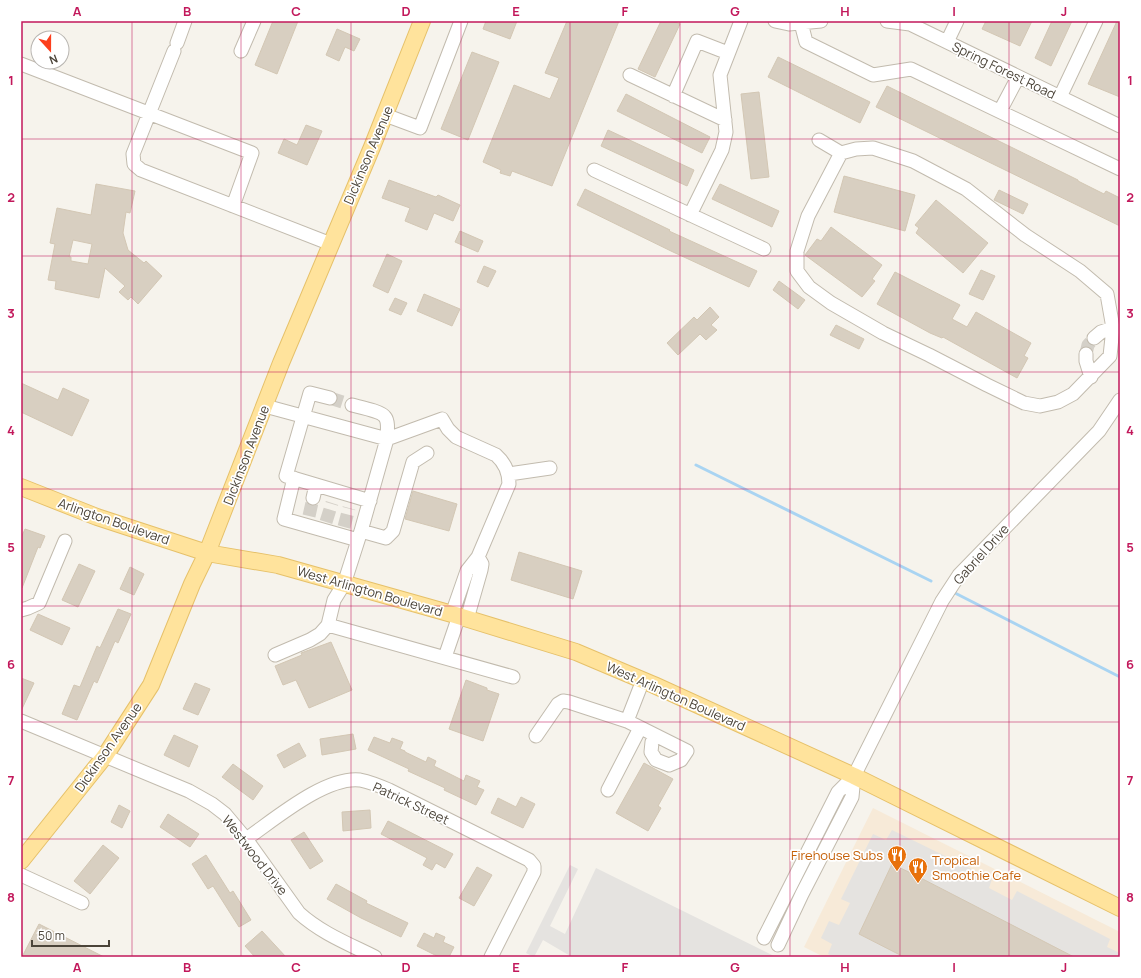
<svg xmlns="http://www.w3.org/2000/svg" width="1141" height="978" viewBox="0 0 1141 978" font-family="Manrope,sans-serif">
  <rect width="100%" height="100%" fill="#f6f3ec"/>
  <path fill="#f7ead8" d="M873,808L1120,932V957H824L804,947Z"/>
  <path fill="#e5e3e0" d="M892,830L992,879L989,888L1012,900L1017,891L1110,939L1107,947L1120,953V957H1074L892,864L859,934L904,957H834L828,954L832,944L821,938L829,921L839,925L850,903L841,899L873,834L886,840Z
    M570,865L578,869L550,926L565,934L596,868L776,957H572L543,940L534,957L526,953Z"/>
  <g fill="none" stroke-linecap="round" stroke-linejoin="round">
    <path stroke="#a9d4f2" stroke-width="3" d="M696,465L931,581
      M953,592L1120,677"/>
  </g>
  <path fill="#d8cfc1" stroke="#d3c7b4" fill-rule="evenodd" d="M273,21H298L277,74L255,65Z
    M486,21H517L510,39L483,29Z
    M567,21H619L552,186L512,171L510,176L500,173L501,170L483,162L514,85L550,99L559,78L545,73Z
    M661,21H672L680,24L655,77L638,69Z
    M986,21H1032L1020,46L982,29Z
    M1052,21H1072L1051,66L1035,58Z
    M1117,21H1120V97L1088,84Z
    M337,29L360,39L354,51L345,47L339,61L326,55Z
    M472,52L499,62L468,140L441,129Z
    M778,57L870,102L860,123L768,77Z
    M887,86L1078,180V181L1104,194L1106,191L1120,198V226L876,107Z
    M759,92L769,177L751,179L741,94Z
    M626,94L710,137L702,153L617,111Z
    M306,125L322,131L307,165L278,153L284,139L297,145Z
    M608,130L694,170L687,186L601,146Z
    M844,176L915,195L905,231L834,212Z
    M389,180L436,197L438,195L460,205L453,221L434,213L427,230L405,221L410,208L382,198Z
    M96,184L135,191L130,213L126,212L123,233L128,250L144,263L146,261L162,276L138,304L131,297L128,300L119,292L125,286L105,268L99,298L55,289L56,281L48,280L55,244L50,243L57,208L91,215ZM73,240L92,244L88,264L71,261V257H69Z
    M720,184L779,211L772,227L712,199Z
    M585,189L670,230L669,231L757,271L749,287L673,252L577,205Z
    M999,190L1028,204L1023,214L994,200Z
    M936,200L988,243L963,273L916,233L919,228L915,225Z
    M831,227L882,265L872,279L875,281L862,297L805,255L817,239L821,241Z
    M460,231L483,241L478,252L455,242Z
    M387,254L402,261L388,293L373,286Z
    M484,266L496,271L488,287L477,282Z
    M981,270L995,276L983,300L969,294Z
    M895,272L960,305L952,319L967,327L976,312L1031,343L1024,356L1028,358L1017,378L943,337L942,338L930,333L877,304Z
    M779,281L805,300L798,309L773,290Z
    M424,294L460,309L452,326L417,311Z
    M395,298L407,303L401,315L389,310Z
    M710,307L719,317L711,325L717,330L706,340L700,334L678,355L667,343L694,317L697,320Z
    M836,325L864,339L859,349L830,335Z
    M21,383L58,400L63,388L89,400L72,436L21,412Z
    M413,491L457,504L449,531L405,519Z
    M25,529L45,536L40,548L38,547L22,588L21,538Z
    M519,552L582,571L573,599L511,580Z
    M79,564L95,571L78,607L62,600Z
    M130,567L144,574L134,595L120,589Z
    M118,609L131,614L118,643L115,641L97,683L94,681L77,720L62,714L74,685L80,687L97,646L100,648Z
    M38,614L70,628L62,645L30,630Z
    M331,642L352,690L309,708L296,680L283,685L275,666L302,655L301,653Z
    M21,678L34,683L21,711Z
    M466,680L487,688V690L499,694L483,741L449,729Z
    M195,683L210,689L198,715L183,709Z
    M353,734L356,749L322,755L320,739Z
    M174,735L198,746L189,767L164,755Z
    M374,737L390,743L392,738L403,742L400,749L405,751V752L426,762L428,757L436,761L434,766L464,781L466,775L480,781L477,787L484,790L476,805L444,790L445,788L408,771L409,769L368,750Z
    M299,743L306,756L284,768L277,755Z
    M644,763L673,779L658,806L661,808L648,831L616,813Z
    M233,764L263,786L253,800L222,777Z
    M521,797L535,804L523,828L491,813L498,798L516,807Z
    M119,805L130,811L122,828L111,822Z
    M370,810L371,828L343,831L342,812Z
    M168,814L199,834L190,847L160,827Z
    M388,821L453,854L445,868L436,863L432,870L423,865L427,858L381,834Z
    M304,832L323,861L310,869L291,840Z
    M103,845L119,858L90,894L74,881Z
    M206,855L230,893L233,891L251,920L239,927L213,886L208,889L192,864Z
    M892,864L915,875L1074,957H904L859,934Z
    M477,867L492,875L474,906L459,898Z
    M336,884L367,901L366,903L408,923L401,937L361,918L327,899Z
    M39,924L104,957H22Z
    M262,931L286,957H255L245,946Z
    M424,933L434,938L436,933L445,937L443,942L454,947L449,957H439L417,946Z"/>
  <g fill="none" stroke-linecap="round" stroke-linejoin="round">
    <path stroke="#d4d0c8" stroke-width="13" stroke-dasharray="13 6" stroke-linecap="butt" d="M1086,354L1088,345L1094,338
      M330,398L352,405
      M309,516L313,498
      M326,522L332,503
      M344,527L349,508"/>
    <g stroke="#c2bbae" stroke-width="15">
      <path id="minor" d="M775,21L789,24L821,21
        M887,21L910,24L1120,126
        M801,23L806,42L873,75L911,69L1120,169
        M947,42L957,21
        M177,43L185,21
        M174,51L133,154L134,164L141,170L331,244
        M241,51L254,21
        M21,64L252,153L233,206
        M630,75L725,120
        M673,96L697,41L728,53
        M1060,97L1096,21
        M1000,111L1018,77
        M385,115L420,128L461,21
        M819,140L841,153
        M873,148L913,161L966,189L1025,235L1080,271L1107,294L1113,328L1110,356L1073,394L1058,402L1040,406L1024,403L987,385L929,355L883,333L831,303L809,287L797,271V251L808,216L841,153L856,149Z
        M594,170L764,249
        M690,215L722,150L726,132L720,75L741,21
        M1094,338L1101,332L1113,328
        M1086,354V361L1091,377
        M330,398L310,393L286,476L370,501
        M265,406L387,439L442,419L448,429L456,437L496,455C505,463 509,472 509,484L478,557L467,571L452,614
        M509,474L550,468
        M294,478L284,519L358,540
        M313,498L316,485
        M361,531L386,538L393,531L413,462L427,453
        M21,610L28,608L39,603L65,541
        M467,619L481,570L482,564L478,557
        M328,625L513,677
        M275,655L310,640L320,634L328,625L334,600L344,584L361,531L387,439C387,433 389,422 385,417C381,411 359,407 352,405
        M445,657L459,616
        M21,721L189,791L212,804L225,814L246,839L299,913C321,933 349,944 375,957
        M627,721L687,751L681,760L669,765L656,760L651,752L652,742L656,736
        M536,736L558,704L563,701L569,702L627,721L643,680
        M608,790L640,728
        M246,839C274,820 325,776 360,780C370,782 380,786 389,790L529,860L534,866V872L491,957
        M21,875L82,903
        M764,938L838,792L854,776L942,601L959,575L1099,431L1120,400
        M778,945L802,894L852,797L854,776"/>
    </g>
    <g stroke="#e6c16a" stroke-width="18">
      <path id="major" d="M21,487L97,517L207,553L278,565L452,614L576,652L654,685L854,776L1120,908
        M21,861L105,756L151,685L192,584L207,553L281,363L372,147L422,21"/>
    </g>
    <use href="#minor" stroke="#fff" stroke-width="13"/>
    <use href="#major" stroke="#ffe39c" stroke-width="16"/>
  </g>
  <path fill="none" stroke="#c2185b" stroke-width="1" stroke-opacity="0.55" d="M132,21V957M241,21V957M351,21V957M461,21V957M570,21V957M680,21V957M790,21V957M900,21V957M1009,21V957M21,139H1120M21,256H1120M21,372H1120M21,489H1120M21,606H1120M21,722H1120M21,839H1120"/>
  <defs>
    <g id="restaurant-pin" transform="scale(1)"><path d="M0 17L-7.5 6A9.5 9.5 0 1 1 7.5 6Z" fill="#e8710a" stroke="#fff"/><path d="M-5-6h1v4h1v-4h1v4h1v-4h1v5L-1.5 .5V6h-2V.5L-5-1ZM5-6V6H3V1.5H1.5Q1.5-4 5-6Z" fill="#fff"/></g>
  </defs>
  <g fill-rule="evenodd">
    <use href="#restaurant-pin" x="897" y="855"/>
    <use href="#restaurant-pin" x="918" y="867"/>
  </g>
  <g text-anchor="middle" stroke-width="3.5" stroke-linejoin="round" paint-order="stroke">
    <g font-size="13" fill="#4b4439" stroke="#fff">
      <text transform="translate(1004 70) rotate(26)" y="5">Spring Forest Road</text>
      <text transform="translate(368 155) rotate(-67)" y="5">Dickinson Avenue</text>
      <text transform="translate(246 455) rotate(-69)" y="5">Dickinson Avenue</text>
      <text transform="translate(114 521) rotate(19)" y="5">Arlington Boulevard</text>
      <text transform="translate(981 554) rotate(-48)" y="5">Gabriel Drive</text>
      <text transform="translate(370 591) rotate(16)" y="5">West Arlington Boulevard</text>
      <text transform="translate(676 696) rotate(24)" y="5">West Arlington Boulevard</text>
      <text transform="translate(108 747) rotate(-55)" y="5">Dickinson Avenue</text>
      <text transform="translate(411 803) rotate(25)" y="5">Patrick Street</text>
      <text transform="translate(255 855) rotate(52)" y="5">Westwood Drive</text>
    </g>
    <g font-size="13" fill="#c56008" stroke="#fff" text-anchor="end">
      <text x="883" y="860">Firehouse Subs</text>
      <text x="932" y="865" text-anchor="start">Tropical<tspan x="932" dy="15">Smoothie Cafe</tspan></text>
    </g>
  </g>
  <rect width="1141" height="978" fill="none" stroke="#ffffff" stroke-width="44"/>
  <g transform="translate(50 50) rotate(159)"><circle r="19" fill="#ffffff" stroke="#b7b4b0"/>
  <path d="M0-3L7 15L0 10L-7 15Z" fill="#fc3f1d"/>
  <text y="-6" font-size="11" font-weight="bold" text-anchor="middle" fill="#4b4439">N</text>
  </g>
  <path d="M32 940v6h77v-6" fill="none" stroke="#4b4439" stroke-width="2"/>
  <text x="38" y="940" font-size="12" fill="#4b4439" stroke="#ffffff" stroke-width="3" paint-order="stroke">50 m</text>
  <rect x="22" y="22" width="1097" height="934" fill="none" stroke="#c2185b" stroke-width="1.5"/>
  <g font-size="13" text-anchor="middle" font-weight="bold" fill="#c2185b">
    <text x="77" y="16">A</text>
    <text x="187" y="16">B</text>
    <text x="296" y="16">C</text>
    <text x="406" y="16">D</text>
    <text x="516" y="16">E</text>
    <text x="625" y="16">F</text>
    <text x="735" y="16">G</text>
    <text x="845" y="16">H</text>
    <text x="954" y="16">I</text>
    <text x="1064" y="16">J</text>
    <text x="11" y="85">1</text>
    <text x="1130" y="85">1</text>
    <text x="11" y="202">2</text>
    <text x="1130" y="202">2</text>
    <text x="11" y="318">3</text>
    <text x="1130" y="318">3</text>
    <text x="11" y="435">4</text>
    <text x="1130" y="435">4</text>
    <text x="11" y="552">5</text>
    <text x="1130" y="552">5</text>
    <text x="11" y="669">6</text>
    <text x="1130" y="669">6</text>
    <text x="11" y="785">7</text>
    <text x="1130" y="785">7</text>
    <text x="11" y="902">8</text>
    <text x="1130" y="902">8</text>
    <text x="77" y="972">A</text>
    <text x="187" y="972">B</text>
    <text x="296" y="972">C</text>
    <text x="406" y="972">D</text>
    <text x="516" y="972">E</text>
    <text x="625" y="972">F</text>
    <text x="735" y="972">G</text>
    <text x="845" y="972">H</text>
    <text x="954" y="972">I</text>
    <text x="1064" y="972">J</text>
  </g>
</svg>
